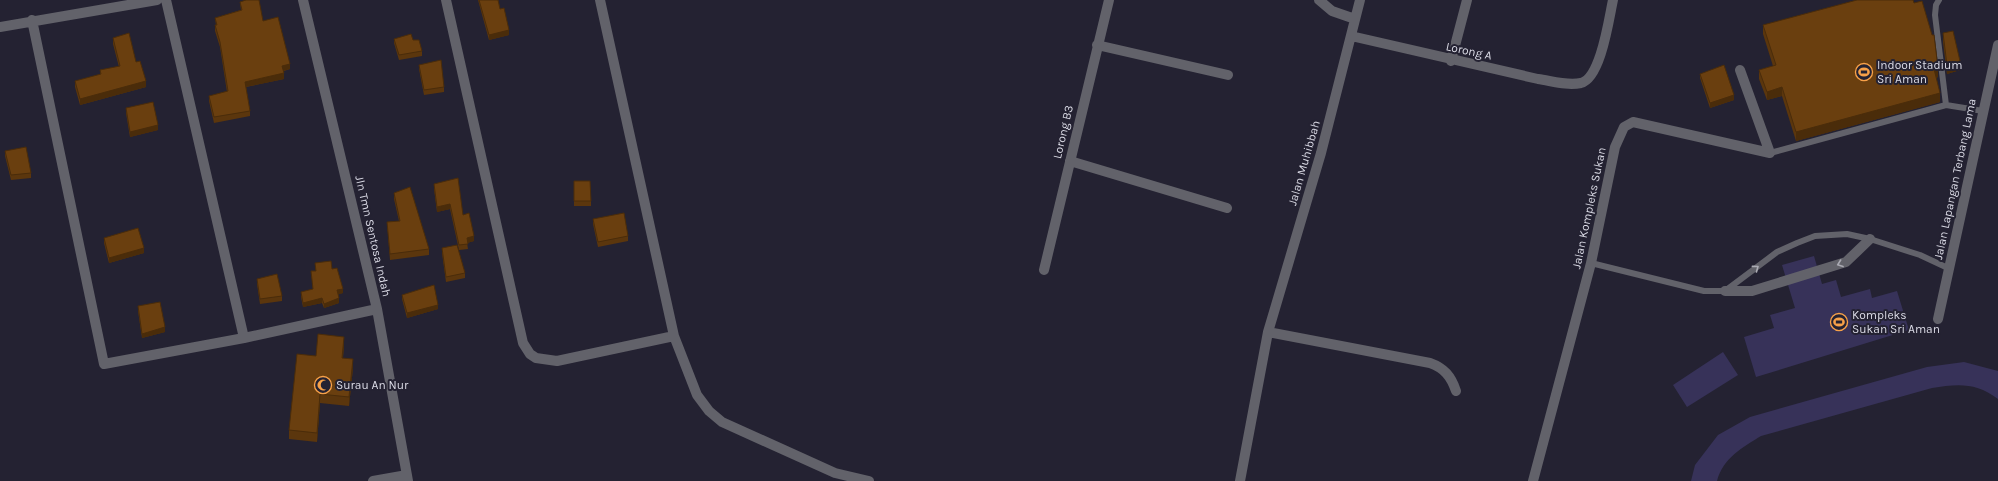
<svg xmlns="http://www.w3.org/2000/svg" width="1998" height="481" viewBox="0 0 1998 481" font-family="Karla,sans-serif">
  <rect width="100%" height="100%" fill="#242232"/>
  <path fill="#373259" d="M1814,256L1822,284L1836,280L1841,297L1870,289L1872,298L1897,291L1909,330L1756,377L1744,337L1774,328L1770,315L1795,308L1782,265Z
    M1723,352L1738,375L1687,407L1673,385Z
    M1964,362L1998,371V399C1976,382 1957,384 1932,388L1761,436C1743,447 1723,458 1717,481H1691L1695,465L1718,435L1750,417L1927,367Z"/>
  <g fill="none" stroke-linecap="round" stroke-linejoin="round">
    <path stroke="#62626a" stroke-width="6" d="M1939,0L1936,5L1935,15L1946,105
      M1770,153L1946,105L1983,111
      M1591,263L1704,291H1725L1777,252L1797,243L1815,236L1847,234L1870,239L1920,255L1950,269"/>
    <path stroke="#62626a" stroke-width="10" d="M166,0L244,338
      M303,0L377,309L408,481
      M446,0L523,343L530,354L536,358L557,361L674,336
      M600,0L674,336L697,395L709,411L722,422L835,473L869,481
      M1319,0L1332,11L1355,19
      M32,20L104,364L244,338L377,309
      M0,27L157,0
      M1351,36L1538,79C1552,81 1567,86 1581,83C1601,78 1609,18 1613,0
      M1097,45L1228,75
      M1451,61L1467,0
      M1070,161L1227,208
      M1044,270L1109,0
      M1725,291H1752L1846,262L1870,239
      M1938,319L1998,45
      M1268,332L1430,363C1444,368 1451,376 1456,391
      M373,481L407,475
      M1240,481L1268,332L1321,153L1360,0
      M1533,481L1591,263L1615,147L1624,127L1633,122L1770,153L1740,70"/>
  </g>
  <path fill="#5b360d" d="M478,0H498L500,9L509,35L489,40Z
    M240,2L263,21L290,69L284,71V79L246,87L250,111V116L214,123L209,101V96L227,92L220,47L215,31V25H216L215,18L241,10Z
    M1763,25L1938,77L1936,78L1940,102L1796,141L1782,96L1767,100L1759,79V70L1773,66L1763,34Z
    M1943,33L1960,70L1947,74L1943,42Z
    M113,38L136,62L146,87L80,105L75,87V81L100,75V70L119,67L113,44Z
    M394,39L413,40L422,51V56L399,60L394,43Z
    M419,65L444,87V92L424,95L419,69Z
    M1700,74L1734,100L1710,108L1700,78Z
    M126,108L158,130L130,137L126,113Z
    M5,151L31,173V178L11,180L5,156Z
    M574,181L591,201V206H574Z
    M434,184L463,215L474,241L467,243L468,249L459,250L450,209L437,212L434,189Z
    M394,193L429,249V255L390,260L387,222L399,221L394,199Z
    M593,219L628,236V241L598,247L593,224Z
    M104,238L144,253L109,263L104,243Z
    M442,248L465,273V278L446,282L442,253Z
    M315,263L332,269L343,293L338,294L339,303L324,308L322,303L303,307L301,297V292L313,289L311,271H316Z
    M257,279L282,296V301L260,304L257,284Z
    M402,295L438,309L407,318L402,299Z
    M138,306L165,332L142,338L138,311Z
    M344,346L343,358L353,368L349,406L320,403L317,442L289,439V430L316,356Z"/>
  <path fill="#4a2c0a" d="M509,30V35L489,40V35Z
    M1960,61V70L1947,74V65Z
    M290,64V69L282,71V66Z
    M1938,68V77L1934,78V69Z
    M284,73V79L245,87V82Z
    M146,81V87L80,105V99Z
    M1782,87V96L1767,100V92Z
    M1940,93V102L1796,141V132Z
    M1734,95V100L1710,108V103Z
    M158,125V130L130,137V132Z
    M450,204V209L437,212V207Z
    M474,236V241L467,243V238Z
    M144,248V253L109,263V258Z
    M343,289V293L337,295V290Z
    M322,298V303L303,307V303Z
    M339,298V303L324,308V304Z
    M438,305V309L407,318V313Z
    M165,327V332L142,338V334Z
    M344,337V346L342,366V358Z
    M353,359V368L349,406V397Z
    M320,394V403L317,442V433Z"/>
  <path fill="#6a3f0f" stroke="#4a2c0a" d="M246,0H259L263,21L278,17L290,64L282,66L284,73L245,82L250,111L214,117L209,96L228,91L220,42L215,25H217L215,18L242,10L240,2Z
    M479,0H498L500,9L504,8L509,30L489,35Z
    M1857,0H1913L1914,3L1922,1L1932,35H1934L1938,68L1934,69L1940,93L1796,132L1782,87L1767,92L1759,70L1776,65L1763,25Z
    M1953,31L1960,61L1947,65L1943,33Z
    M129,33L136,62L140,61L146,81L80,99L75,81L101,74L100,70L120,66L113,38Z
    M411,34L413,40H419L422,51L399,55L394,39Z
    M441,60L444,87L424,90L419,65Z
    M1724,65L1734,95L1710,103L1700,74Z
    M153,102L158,125L130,132L126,108Z
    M26,147L31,173L11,175L5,151Z
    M458,178L463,215L469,213L474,236L467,238L468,244L459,245L450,204L437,207L434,184Z
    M574,181H590L591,201H574Z
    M410,187L429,249L390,254L387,222L400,221L394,193Z
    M624,213L628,236L598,242L593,219Z
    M138,228L144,248L109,258L104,238Z
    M457,245L465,273L446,277L442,248Z
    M331,261L332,269L337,268L343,289L337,290L339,298L324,304L322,298L303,303L301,292L313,289L311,271H316L315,263Z
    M277,274L282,296L260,299L257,279Z
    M434,285L438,305L407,313L402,295Z
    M160,302L165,327L142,334L138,306Z
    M318,334L344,337L342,358L353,359L349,397L320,394L317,433L289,430L297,354L316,356Z"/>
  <defs><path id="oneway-chevron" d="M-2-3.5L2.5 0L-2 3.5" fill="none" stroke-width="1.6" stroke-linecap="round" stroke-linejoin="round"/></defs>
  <g stroke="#ababb4">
    <use href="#oneway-chevron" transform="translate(1840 264) rotate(160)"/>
    <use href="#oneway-chevron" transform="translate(1756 268) rotate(-36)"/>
  </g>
  <defs>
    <g id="stadium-ring" transform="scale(0.9)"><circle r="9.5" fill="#242232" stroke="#f7a149" stroke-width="1.5"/><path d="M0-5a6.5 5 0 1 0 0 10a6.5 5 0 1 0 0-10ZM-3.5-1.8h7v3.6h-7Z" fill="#f7a149"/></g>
    <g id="mosque-ring" transform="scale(0.9)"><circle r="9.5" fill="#242232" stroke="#f7a149" stroke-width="1.5"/><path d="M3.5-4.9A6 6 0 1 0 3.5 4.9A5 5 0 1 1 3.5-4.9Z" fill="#f7a149"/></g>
  </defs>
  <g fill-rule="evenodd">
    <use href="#stadium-ring" x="1864" y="72"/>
    <use href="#stadium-ring" x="1839" y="322"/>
    <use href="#mosque-ring" x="323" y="385"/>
  </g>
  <g text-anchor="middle" stroke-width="4" stroke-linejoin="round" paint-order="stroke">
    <g font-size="12" fill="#dbdbe6" stroke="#242232">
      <text transform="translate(1469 51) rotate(12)" y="4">Lorong A</text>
      <text transform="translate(1063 132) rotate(-77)" y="4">Lorong B3</text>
      <text transform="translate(1304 163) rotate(-74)" y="4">Jalan Muhibbah</text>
      <text transform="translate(1955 179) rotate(-78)" y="4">Jalan Lapangan Terbang Lama</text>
      <text transform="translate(1589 208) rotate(-78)" y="4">Jalan Kompleks Sukan</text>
      <text transform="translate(373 236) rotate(77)" y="4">Jln Tmn Sentosa Indah</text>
    </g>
    <g font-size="12" fill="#dbdbe6" stroke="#242232" text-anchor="start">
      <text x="1877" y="69">Indoor Stadium<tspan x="1877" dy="14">Sri Aman</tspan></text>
      <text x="1852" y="319">Kompleks<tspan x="1852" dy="14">Sukan Sri Aman</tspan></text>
      <text x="336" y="389">Surau An Nur</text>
    </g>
  </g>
</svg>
